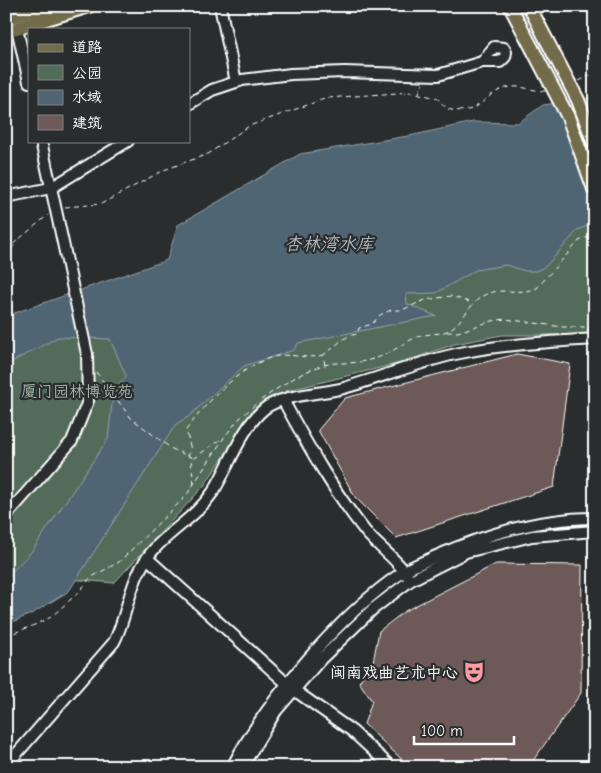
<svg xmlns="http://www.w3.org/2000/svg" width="601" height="773" viewBox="0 0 601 773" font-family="'Comic Neue','LXGW WenKai TC',sans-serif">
  <rect width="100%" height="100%" fill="#2a2d2e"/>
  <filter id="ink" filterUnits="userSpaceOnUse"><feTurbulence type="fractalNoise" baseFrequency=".02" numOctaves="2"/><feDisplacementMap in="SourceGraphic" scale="10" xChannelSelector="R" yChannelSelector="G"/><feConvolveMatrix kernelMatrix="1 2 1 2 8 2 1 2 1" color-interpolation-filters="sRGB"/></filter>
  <g filter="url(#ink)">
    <path fill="#526c5a" stroke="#a8b6ac" d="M588,220L595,250V332L584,335H502L455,344L400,363L286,391L253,413L204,486L114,583L58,578L163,402L297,317Z
      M108,303L159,394L6,596V346Z"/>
    <path fill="#4f6573" stroke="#95a3ab" d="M595,97V222L578,230L546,266L536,271H525L506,265L476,270L436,293L406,294L407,304L436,316L298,343L294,350L244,366L188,417L176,424L69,591L33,613L6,625V578L32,551L108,439L113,395L126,376L110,339L58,337L6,365V316L167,260L178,225L300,154L414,135L473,122L518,123L543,105Z"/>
    <path fill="#6d5a59" stroke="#fff" d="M517,354L570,364L554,487L396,538L355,497L318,430L345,398Z
      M496,564L582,565L581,693L532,762L520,767H410L364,724L372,701L359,682L373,662L379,631L405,611Z"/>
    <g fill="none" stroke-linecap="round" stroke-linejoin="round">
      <g stroke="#fff" stroke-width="14">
        <path id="minor" d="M220,6L236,82
          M17,28L29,82
          M189,104L212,90L242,80L291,74L344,72L438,75L482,62H500L505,57L506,52L504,48L494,47L482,62
          M6,197L51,188L128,141
          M283,400C308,446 332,489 365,531C377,546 396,558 407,575
          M6,516L72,441L88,401L87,354L41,141
          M147,558L294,690L352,731L391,767
          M6,766L114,642C126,619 128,591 141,568C158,535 192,523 213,492C229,467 241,428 264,409C282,394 322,394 344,388C383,377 421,361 460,353C505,344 549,342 595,339
          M232,767C267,700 340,614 403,572C412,566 424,562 434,557C483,535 540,518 595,518
          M242,767L276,711L321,659L373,609L411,580L466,552L532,536L595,531"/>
      </g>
      <g stroke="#fff" stroke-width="16">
        <path id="major" d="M510,6L532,48
          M529,6L547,41
          M6,29L17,28L89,6"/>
      </g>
      <g stroke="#fff" stroke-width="19">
        <path id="highway" d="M6,17L46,6"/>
      </g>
      <path stroke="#fff" stroke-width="1" stroke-dasharray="5 4" stroke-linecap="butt" d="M579,81L595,73
        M419,93L423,83
        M65,207L101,204L164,170L208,154L249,126L327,98L411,92L437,98L447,109C482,117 480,95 506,88C518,84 532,91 545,91
        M6,250L48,215
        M6,265L14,245
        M447,332H458L492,321L505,319L563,327H588V332
        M325,365L323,355C336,348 341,336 357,334L359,328L372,324L380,315L391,310H402L425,300L451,296L472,303
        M96,372L131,418L172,449L193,458
        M261,400C282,385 310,365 336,363C349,363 360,363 373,359C390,355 402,343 417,337C427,333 438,335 447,331C465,322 469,300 489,293C504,288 521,295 537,288L579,241L595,234
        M188,456L191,450L186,430C206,403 243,362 278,356C293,353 306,360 323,355
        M194,484L191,460L223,438
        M6,636L37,624L51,617L79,592L90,578L119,562L186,496L225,436L239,419L258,402"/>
      <use href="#minor" stroke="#2a2d2e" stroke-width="10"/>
      <use href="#major" stroke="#736c4b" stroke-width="12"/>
      <use href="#highway" stroke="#736c4b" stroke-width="15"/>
      <g stroke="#fff" stroke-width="16" stroke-linecap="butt">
        <path id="major-bridge" d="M547,41L578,100L595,146
          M532,48L568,117L595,192"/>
      </g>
      <use href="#major-bridge" stroke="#736c4b" stroke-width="12"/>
    </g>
  </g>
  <defs>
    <g id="theatre-bare" transform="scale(1.725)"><path d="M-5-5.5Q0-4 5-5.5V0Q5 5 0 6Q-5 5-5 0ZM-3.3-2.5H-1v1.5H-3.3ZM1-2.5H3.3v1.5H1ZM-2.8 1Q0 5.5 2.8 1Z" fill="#ff9aa2" stroke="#2a2d2e" stroke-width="2.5" paint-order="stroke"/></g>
  </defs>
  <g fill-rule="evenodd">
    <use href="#theatre-bare" x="474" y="672"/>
  </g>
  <g text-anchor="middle" stroke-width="4.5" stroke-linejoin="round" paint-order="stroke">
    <g font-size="16" fill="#a8b6ac" stroke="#2a2d2e">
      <text x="77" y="397">厦门园林博览苑</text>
    </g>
    <g font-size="16" fill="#fff" stroke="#2a2d2e" text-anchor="end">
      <text x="458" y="678">闽南戏曲艺术中心</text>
    </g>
    <g font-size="18" font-style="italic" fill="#b0bac0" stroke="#2a2d2e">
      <text x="329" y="250">杏林湾水库</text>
    </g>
  </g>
  <rect width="601" height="773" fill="none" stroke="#2a2d2e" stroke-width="25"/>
  <rect x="12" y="12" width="576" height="748" fill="none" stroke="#fff" stroke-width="2" filter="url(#ink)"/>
  <rect x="28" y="28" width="162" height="115" fill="#2a2d2e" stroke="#7f8182"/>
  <rect x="38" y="44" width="25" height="8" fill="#736c4b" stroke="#7f8182"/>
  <text x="72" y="52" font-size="15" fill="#ffffff">道路</text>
  <rect x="38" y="65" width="25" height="15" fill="#526c5a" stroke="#7f8182"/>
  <text x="72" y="78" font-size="15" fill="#ffffff">公园</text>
  <rect x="38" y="90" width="25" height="15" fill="#4f6573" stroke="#7f8182"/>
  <text x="72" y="102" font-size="15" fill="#ffffff">水域</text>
  <rect x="38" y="115" width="25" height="15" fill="#6d5a59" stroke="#7f8182"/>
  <text x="72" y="128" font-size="15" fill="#ffffff">建筑</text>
  <path d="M414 736v8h100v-8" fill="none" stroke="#ffffff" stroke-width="2.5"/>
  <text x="421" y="736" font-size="15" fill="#ffffff" stroke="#2a2d2e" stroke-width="4" paint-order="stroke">100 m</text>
</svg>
